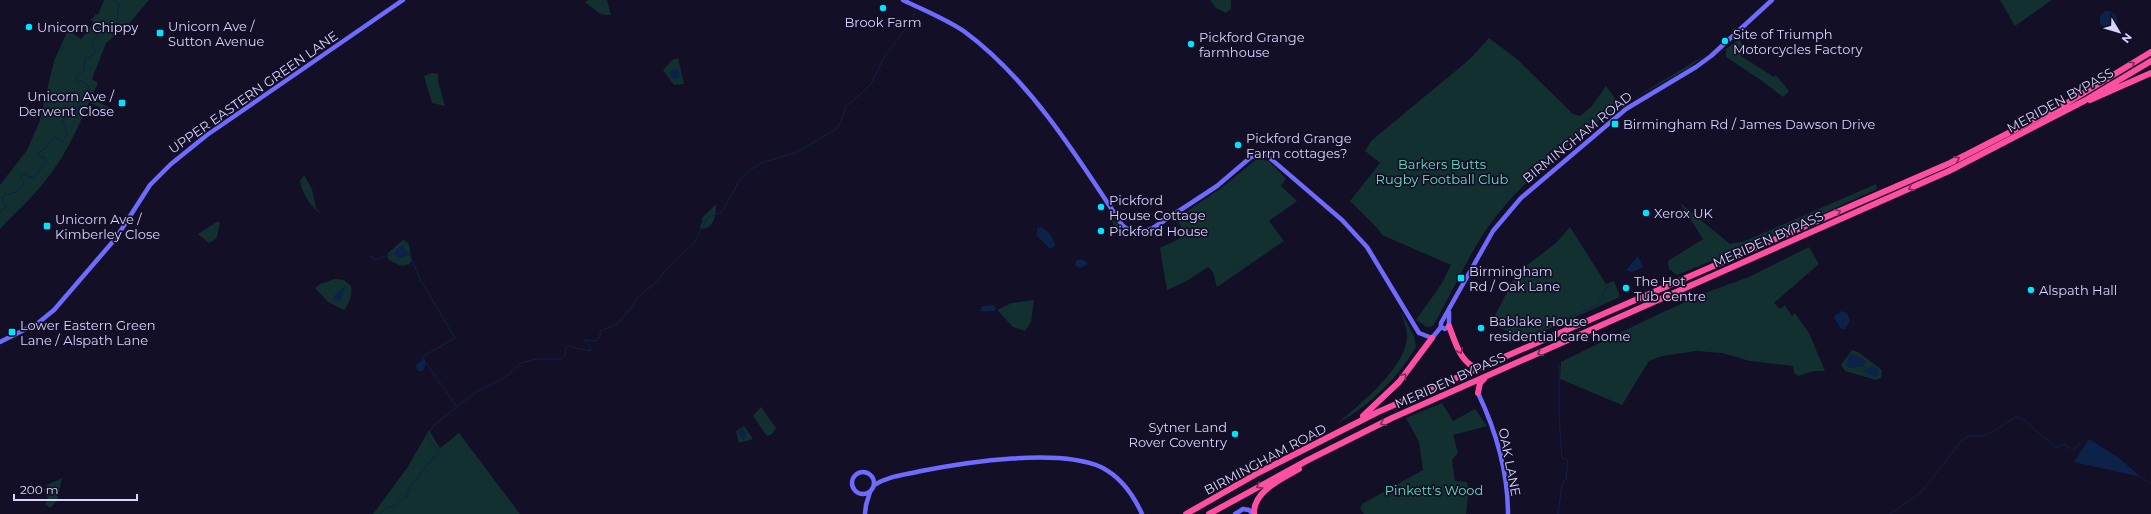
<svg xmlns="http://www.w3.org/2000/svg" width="2151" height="514" viewBox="0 0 2151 514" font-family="Montserrat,sans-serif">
  <rect width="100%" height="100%" fill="#130f26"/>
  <path fill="#12302f" d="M104,0H149L128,25L106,43L92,79L98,83C83,115 69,152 46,180C32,198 16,212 0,229V185L27,150L39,123L54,61L68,30L81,39L94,23L91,20L96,14L98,15Z
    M588,0H607L611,15C599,16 594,9 585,2Z
    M1210,0H1231V9L1226,13L1216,8Z
    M2000,0H2052L2015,26Z
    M1489,38L1517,59L1573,114L1580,116L1591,107L1606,86L1620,105C1573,142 1523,178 1488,227C1467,258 1452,293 1433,326L1427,327L1416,320L1442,283L1451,265L1382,235L1378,229L1350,201L1380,163L1365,151L1371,141L1470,59Z
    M1739,39L1746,49L1741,56L1774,77L1776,75L1789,91L1783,97L1765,83L1726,57V49Z
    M1705,55L1687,69L1628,102Z
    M678,58L684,84L674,85L663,70L672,60Z
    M432,73L438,74V81L445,106L432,103L424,76Z
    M93,100L109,107L107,111L91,103Z
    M1257,159L1269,161L1286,179L1281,186L1297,201L1269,221L1284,241L1217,287L1213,272L1208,267L1185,282L1167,290L1160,248L1187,235L1176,219L1221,188Z
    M304,175L312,189L316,208L321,214C310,206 302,193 300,181Z
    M1876,184L1877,189L1789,229L1677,275L1669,269L1668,261L1703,239L1680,203L1730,244L1745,241Z
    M716,204C716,214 715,229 701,229L700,226L703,221L701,219Z
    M1110,215L1123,230L1121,233L1114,227Z
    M218,221L220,224C216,235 221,237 209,243L198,234Z
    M1570,227L1606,284L1614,281L1620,297L1524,340L1491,323L1517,273L1556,243Z
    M403,240C412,243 409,253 412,261C405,270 396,264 388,259L387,254Z
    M1809,247L1819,264L1774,303L1780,309L1785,305L1792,316L1795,313L1809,333L1825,371H1814L1798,376L1794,373L1793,366L1750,361L1722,353L1696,351L1662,356L1649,361L1622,405L1560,379L1561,362L1648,319L1705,293L1749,277Z
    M335,279L344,280L351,286C353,294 349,304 344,310L328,302L315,288L320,284Z
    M1034,300L1031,322L1025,331L1013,327L997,310L1012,303Z
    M1401,312L1414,336L1416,347C1398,378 1369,406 1338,423C1360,404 1403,370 1407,339C1408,330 1403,321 1401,312Z
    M1852,350L1858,352L1882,370L1881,378L1876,380L1845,371L1841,365Z
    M1442,403L1453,421L1475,409L1487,426L1453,435L1458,453L1452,460L1455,481L1467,482L1469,490L1466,514H1364L1360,508L1362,504L1423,470L1419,442L1406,418Z
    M761,407L776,428L772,434L767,436L753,416Z
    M744,426L753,439L739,443L736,431Z
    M429,430L440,448L459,433L520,514H373L407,468Z
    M62,478L57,501L50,508L45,504L48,498L43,490L47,485Z"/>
  <path fill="#0c2248" d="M2105,11H2110L2116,15L2118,24L2109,29L2100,24V16Z
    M670 74a5 5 0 1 1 10 0a5 5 0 1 1-10 0Z
    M1041,227C1048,230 1054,238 1055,246L1050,249L1037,236V228Z
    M403,245L409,254L399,258L395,253L396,249Z
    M1638,256L1643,267L1633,272L1628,271L1627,269Z
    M1081,259L1087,262V265L1080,268L1076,266L1075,263L1077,260Z
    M346,285L341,300L338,301L333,299L334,296Z
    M993,305L996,308L994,311H980L982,306Z
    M1842,311L1847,313L1850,321L1845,329H1841L1834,318L1835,315Z
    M1850,354L1856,355L1866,361L1864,366L1850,368L1846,365Z
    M424,359L426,363L424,370L421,372L417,370L416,365Z
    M1872,366L1879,370L1878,375L1874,377L1862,371Z
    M743,428L746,434L745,440H743L738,432Z
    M2089,439L2119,458L2141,477L2074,462Z"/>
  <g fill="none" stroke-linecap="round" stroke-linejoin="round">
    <path stroke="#0c2248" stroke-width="1" d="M0,212L7,206L2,199L4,195C11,193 22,193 23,184C23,180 21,178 21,174L23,173L29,177H34L45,164L44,157H40L38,153L48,146L51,139L55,137L62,141L64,140L67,135L63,121L69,111L79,110L78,102L85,98L89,93V86L81,81H77L76,79L78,74L84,71L85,59L96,53L92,43L96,38L97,30L103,25L111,29L117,24L119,4L113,0
      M370,256L375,260L395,253L396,256L399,258L409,254L421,281L455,338L422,357L424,360
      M1569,317L1598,305L1608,285
      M426,363L457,407
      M2141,477L2151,484
      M380,514L387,507L394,506L405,498L413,482L418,479L421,472L439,451L427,436L434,425L463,402L476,392L504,378L521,363L536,359H561L565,356L566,348L570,345L575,348L590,351L591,348L584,340L596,341L600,337V331L617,324L632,307L636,299L655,283L671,264L694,243L708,217L722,212L739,181L747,172L761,163L795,153L838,128L846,107L871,84L885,56L913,19L915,9
      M1558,514L1562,484L1566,479L1568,460L1562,458L1559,415V364
      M1890,514L1920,493L1928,484L1960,442L1969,436H1982L1993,432L2015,417L2023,419L2055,447H2058L2063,444L2074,450L2080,443"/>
    <path stroke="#6f6bff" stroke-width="4.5" d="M903,0C923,10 946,19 965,32C1030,80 1079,159 1122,225L1130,231L1139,233L1153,228L1217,186L1251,157L1264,153L1342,220L1367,247L1419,333L1432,338L1441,327
      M1441,327V323L1493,231L1521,198L1626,109L1696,67L1711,56L1772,0
      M1441,327L1445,329L1449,326V312
      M0,342L38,323L54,310L116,238L150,185L171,164L207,135L403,0
      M1478,393C1496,431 1508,472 1508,514
      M852 483a11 11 0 1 1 22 0a11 11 0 1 1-22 0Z
      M874,485C888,476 905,475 921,471C967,462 1058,448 1101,467C1121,477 1133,494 1142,514
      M865,514L866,505L870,492
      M1235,514L1243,509L1249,510L1253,514"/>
    <path stroke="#ff4fa3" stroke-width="6" d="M2090,100L2151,73
      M1449,326C1455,341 1460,363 1477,368
      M1478,393L1480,383L1484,379
      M1363,416L1399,382L1432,338
      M1186,514L1258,473L1378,412L1950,163L2067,103L2151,52
      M1209,514L1308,460L1392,418L1949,171L2084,101L2151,61
      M1254,514C1253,491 1282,479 1299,469"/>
  </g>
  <defs><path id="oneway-chevron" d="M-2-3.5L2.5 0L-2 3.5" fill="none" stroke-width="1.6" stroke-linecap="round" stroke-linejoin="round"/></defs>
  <g stroke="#7d2c5e">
    <use href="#oneway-chevron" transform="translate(2132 64) rotate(-32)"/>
    <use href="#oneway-chevron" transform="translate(1957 159) rotate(-26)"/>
    <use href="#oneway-chevron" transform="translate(1911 188) rotate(156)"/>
    <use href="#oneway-chevron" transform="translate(1838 212) rotate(-24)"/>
    <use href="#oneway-chevron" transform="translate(1460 351) rotate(64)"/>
    <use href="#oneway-chevron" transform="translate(1540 353) rotate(156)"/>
    <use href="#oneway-chevron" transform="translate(1404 376) rotate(-49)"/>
    <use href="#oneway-chevron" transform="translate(1383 423) rotate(154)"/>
    <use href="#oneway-chevron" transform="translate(1259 486) rotate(151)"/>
  </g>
  <g fill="#00e5ff" stroke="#130f26" stroke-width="1.5">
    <circle cx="883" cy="8" r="4"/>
    <circle cx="29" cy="27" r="4"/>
    <rect x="156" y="29" width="8" height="8" rx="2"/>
    <circle cx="1725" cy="41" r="4"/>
    <circle cx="1191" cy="44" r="4"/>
    <rect x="118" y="99" width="8" height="8" rx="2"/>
    <rect x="1611" y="120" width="8" height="8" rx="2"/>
    <circle cx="1238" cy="145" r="4"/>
    <circle cx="1101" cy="207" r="4"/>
    <circle cx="1646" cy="213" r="4"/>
    <rect x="43" y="222" width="8" height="8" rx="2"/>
    <circle cx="1101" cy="231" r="4"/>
    <rect x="1457" y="274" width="8" height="8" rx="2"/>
    <circle cx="1626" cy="288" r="4"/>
    <circle cx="2031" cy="290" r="4"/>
    <circle cx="1481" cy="328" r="4"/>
    <rect x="8" y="328" width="8" height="8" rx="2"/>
    <circle cx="1235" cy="434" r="4"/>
  </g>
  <g text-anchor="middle" stroke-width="3.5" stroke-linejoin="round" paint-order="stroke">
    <g font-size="13" fill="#d9d4ff" stroke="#130f26" text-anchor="start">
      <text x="883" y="27" text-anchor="middle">Brook Farm</text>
      <text x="168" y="31">Unicorn Ave /<tspan x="168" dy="15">Sutton Avenue</tspan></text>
      <text x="37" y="32">Unicorn Chippy</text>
      <text x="1733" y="39">Site of Triumph<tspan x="1733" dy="15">Motorcycles Factory</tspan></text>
      <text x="1199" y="42">Pickford Grange<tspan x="1199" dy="15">farmhouse</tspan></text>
      <text x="114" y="101" text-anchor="end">Unicorn Ave /<tspan x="114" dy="15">Derwent Close</tspan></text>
      <text x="1623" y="129">Birmingham Rd / James Dawson Drive</text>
      <text x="1246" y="143">Pickford Grange<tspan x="1246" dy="15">Farm cottages?</tspan></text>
      <text x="1109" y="205">Pickford<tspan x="1109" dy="15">House Cottage</tspan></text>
      <text x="1654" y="218">Xerox UK</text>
      <text x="55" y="224">Unicorn Ave /<tspan x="55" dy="15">Kimberley Close</tspan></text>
      <text x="1109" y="236">Pickford House</text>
      <text x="1469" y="276">Birmingham<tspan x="1469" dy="15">Rd / Oak Lane</tspan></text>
      <text x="1634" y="286">The Hot<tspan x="1634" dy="15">Tub Centre</tspan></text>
      <text x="2039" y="295">Alspath Hall</text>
      <text x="1489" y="326">Bablake House<tspan x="1489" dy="15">residential care home</tspan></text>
      <text x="20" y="330">Lower Eastern Green<tspan x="20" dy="15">Lane / Alspath Lane</tspan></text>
      <text x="1227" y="432" text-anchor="end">Sytner Land<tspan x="1227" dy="15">Rover Coventry</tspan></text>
    </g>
    <g font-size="13" fill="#d9d4ff" stroke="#130f26">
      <text transform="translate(253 92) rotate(-35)" y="5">UPPER EASTERN GREEN LANE</text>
      <text transform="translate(2060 100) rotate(-29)" y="5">MERIDEN BYPASS</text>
      <text transform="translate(1577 137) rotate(-39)" y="5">BIRMINGHAM ROAD</text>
      <text transform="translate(1768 239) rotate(-24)" y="5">MERIDEN BYPASS</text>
      <text transform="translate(1450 380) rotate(-24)" y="5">MERIDEN BYPASS</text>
      <text transform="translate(1265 459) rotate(-28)" y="5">BIRMINGHAM ROAD</text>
      <text transform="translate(1510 462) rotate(79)" y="5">OAK LANE</text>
    </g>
    <g font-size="13" fill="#5fe0c0" stroke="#130f26">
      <text x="1442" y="169">Barkers Butts<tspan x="1442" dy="15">Rugby Football Club</tspan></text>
      <text x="1434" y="495">Pinkett's Wood</text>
    </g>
  </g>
  <g transform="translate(2119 32) rotate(128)" stroke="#130f26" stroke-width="3" paint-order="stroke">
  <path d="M0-3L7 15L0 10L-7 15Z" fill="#d9d4ff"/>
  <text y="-6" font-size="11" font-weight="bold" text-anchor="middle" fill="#d9d4ff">N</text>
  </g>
  <path d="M14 494v6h123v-6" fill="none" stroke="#d9d4ff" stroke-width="2"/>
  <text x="20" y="494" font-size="12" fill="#d9d4ff" stroke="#130f26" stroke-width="3" paint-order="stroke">200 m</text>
</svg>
